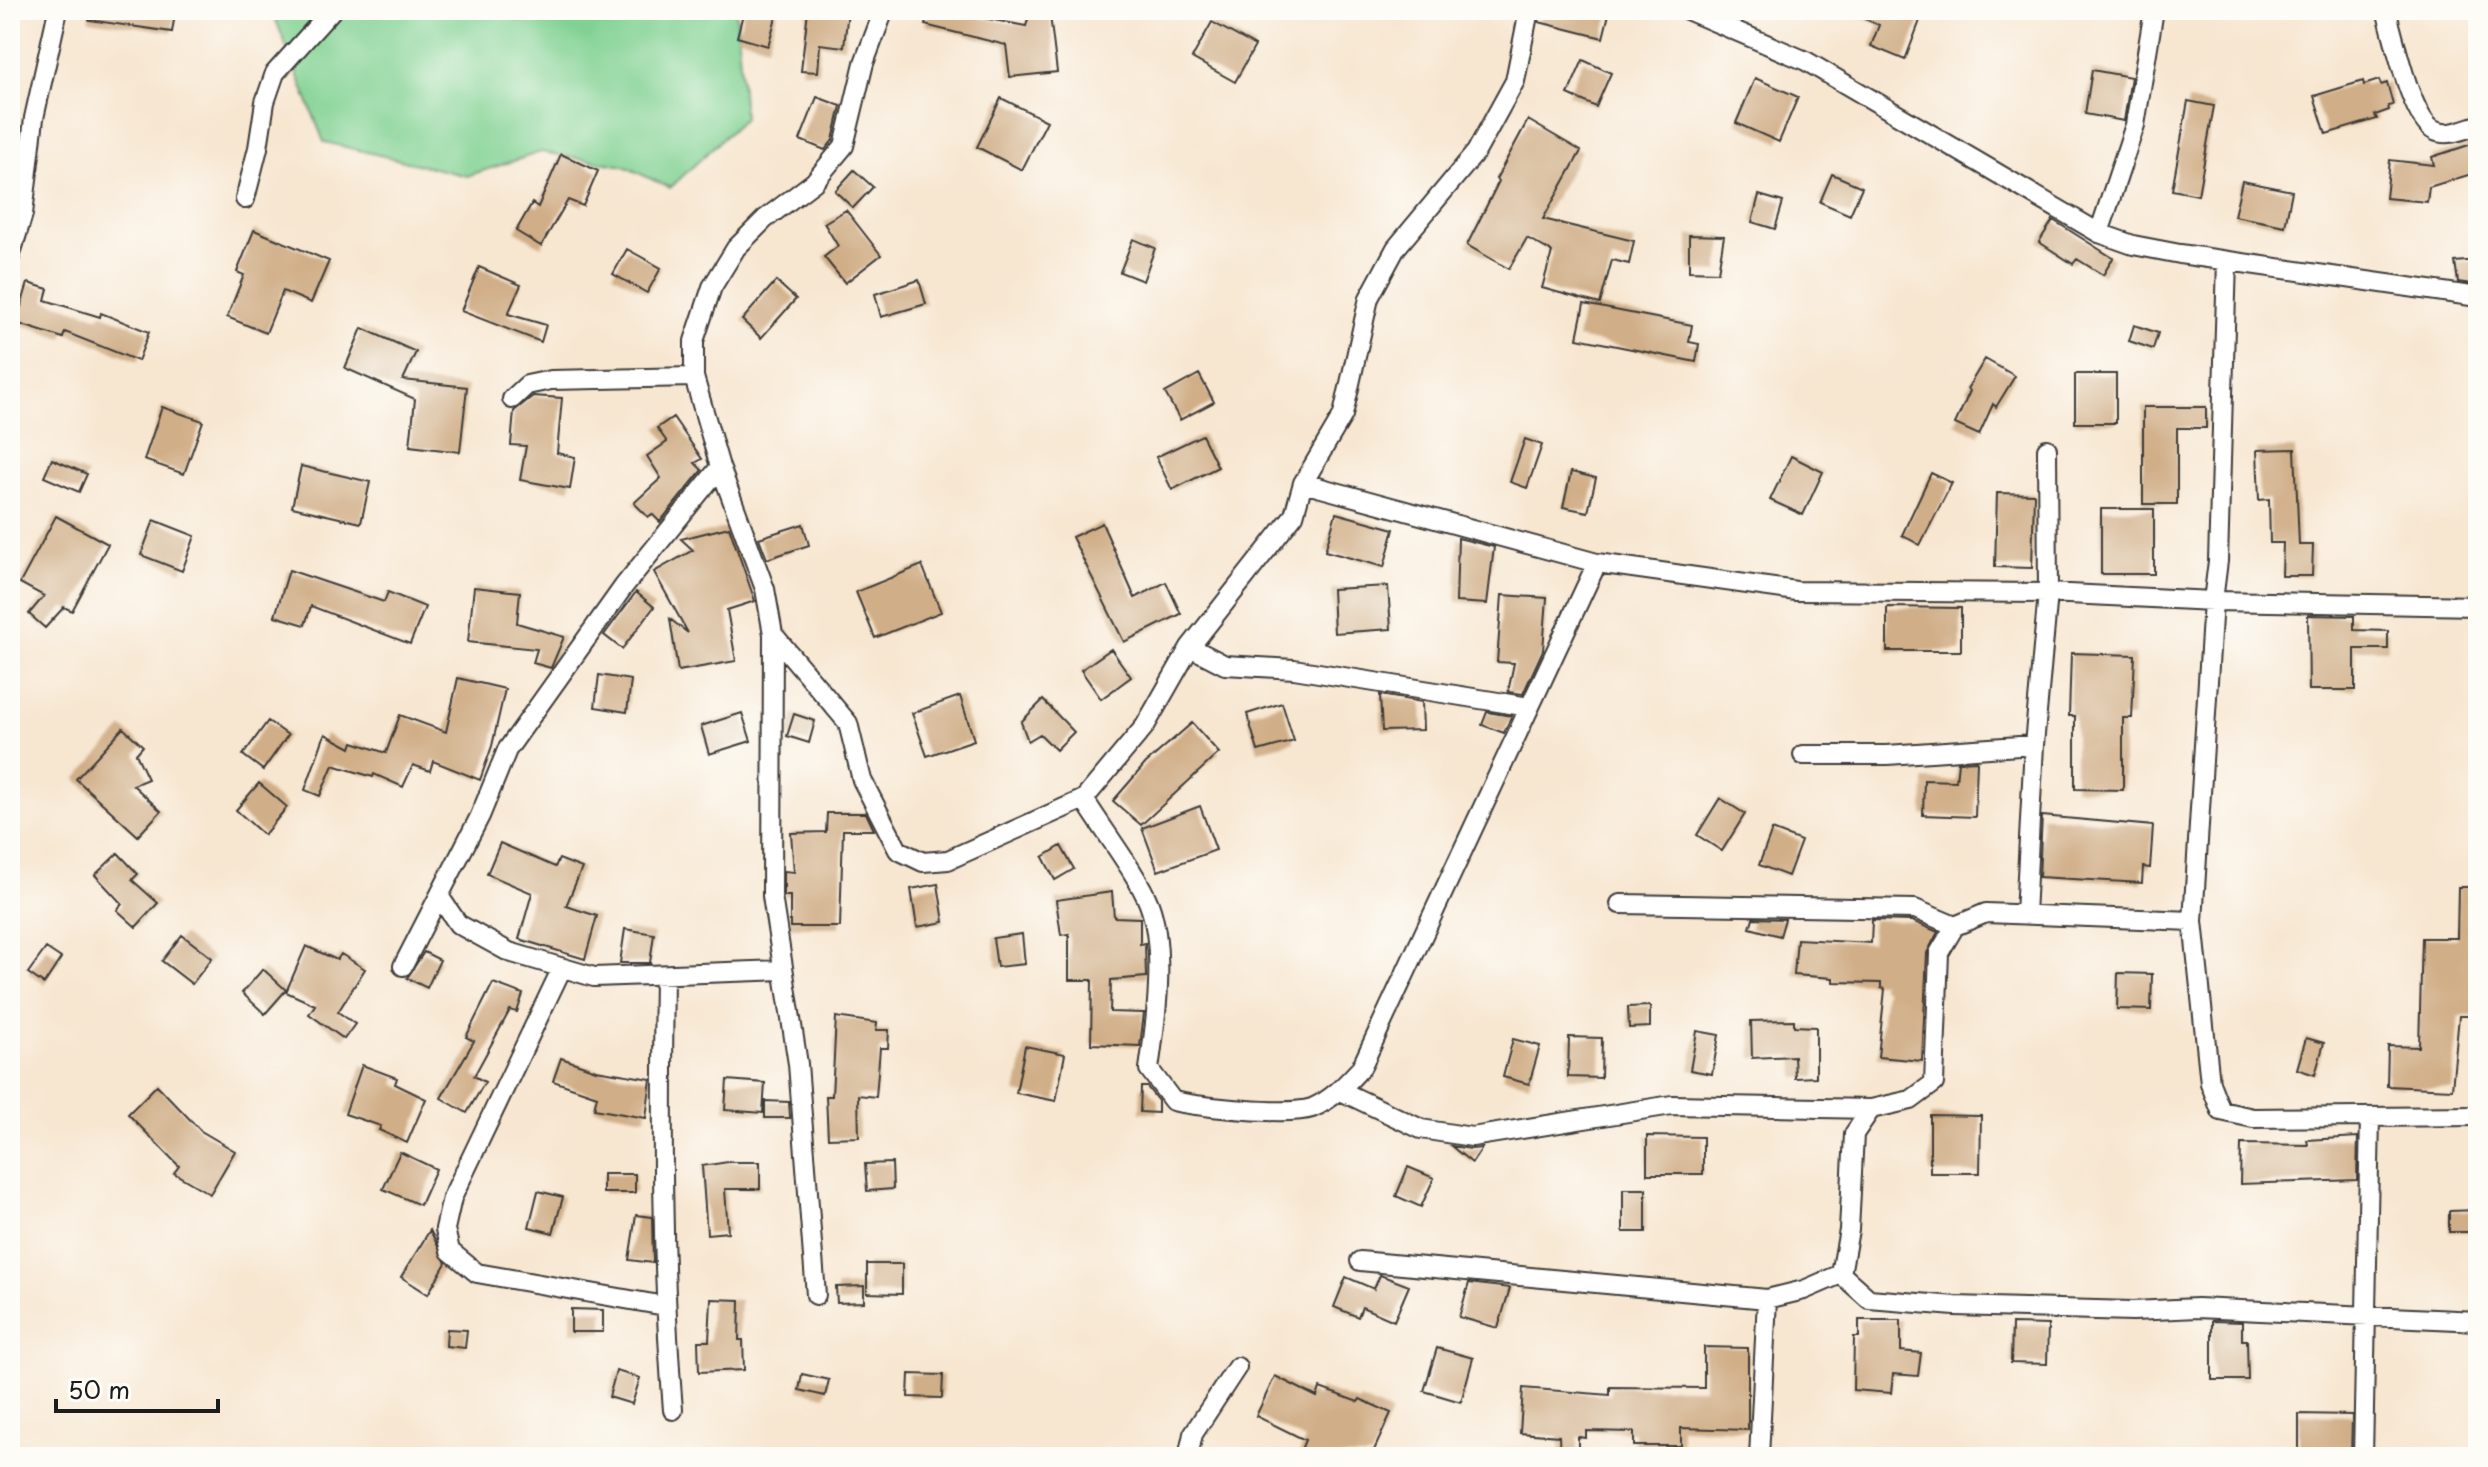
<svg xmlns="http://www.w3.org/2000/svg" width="2488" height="1467" viewBox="0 0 2488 1467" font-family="'Playpen Sans',sans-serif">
  <rect width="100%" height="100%" fill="#fdfcf7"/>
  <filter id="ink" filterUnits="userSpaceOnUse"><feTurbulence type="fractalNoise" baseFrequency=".0125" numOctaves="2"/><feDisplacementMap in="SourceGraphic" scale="16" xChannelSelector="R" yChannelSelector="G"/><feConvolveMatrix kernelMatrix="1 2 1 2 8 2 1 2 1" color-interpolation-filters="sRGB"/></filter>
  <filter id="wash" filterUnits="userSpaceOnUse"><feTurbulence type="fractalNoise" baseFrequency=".006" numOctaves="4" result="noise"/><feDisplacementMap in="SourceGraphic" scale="32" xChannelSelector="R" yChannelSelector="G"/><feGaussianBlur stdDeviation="1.8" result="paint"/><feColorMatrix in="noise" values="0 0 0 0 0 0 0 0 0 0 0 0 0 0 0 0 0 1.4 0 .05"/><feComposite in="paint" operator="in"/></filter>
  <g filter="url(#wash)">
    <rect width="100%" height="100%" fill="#f7e6d0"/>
    <path fill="#80d192" stroke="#4e7657" stroke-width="2" d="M272,10H736L744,118L670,188L624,166L541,152L467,176L324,142Z"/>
    <g id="blocks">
      <path fill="#d0ae87" d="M90,10L175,14L172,32L89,20Z
        M744,10H778L768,46L737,37Z
        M808,10H848L844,47L820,44L818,72L801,71Z
        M929,10H980L978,17L1026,26L1031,10L1050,15L1057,72L1010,77L1006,45L925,25Z
        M1541,10H1610L1603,38L1539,22Z
        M1844,10H1924L1905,60L1871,46L1879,25Z
        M1212,22L1255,46L1235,82L1192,58Z
        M1583,60L1611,73L1596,107L1568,94Z
        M2092,70L2131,77L2124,121L2085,114Z
        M1755,78L1798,97L1779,142L1736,123Z
        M2379,80L2381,85L2387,83L2393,105L2388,106L2389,110L2375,115L2377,119L2326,134L2314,96L2363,81L2364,85Z
        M817,97L841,106L833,140L825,150L800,140Z
        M1001,98L1047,121L1022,170L977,147Z
        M2188,101L2214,106L2198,195L2172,190Z
        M1528,120L1581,151L1543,219L1634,241L1629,264L1612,260L1600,304L1542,288L1552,252L1527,238L1509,269L1467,245L1499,181L1496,179Z
        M2478,142V172L2429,187L2427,202L2386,198L2390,160L2434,165L2432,157Z
        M561,154L598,171L583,206L568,200L541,246L516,231L532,203L538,207Z
        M854,170L873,187L853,208L835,191Z
        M1832,174L1862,187L1850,215L1820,202Z
        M2242,181L2292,191L2285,226L2234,216Z
        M1759,195L1783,202L1775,229L1752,222Z
        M846,210L881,255L845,283L824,257L838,246L824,223Z
        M2053,220L2113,258L2103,275L2077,259L2073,264L2039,242Z
        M254,230L329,261L311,303L283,291L266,333L227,317L244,275L237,272Z
        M1689,235L1724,236L1718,272L1689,271Z
        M1133,239L1155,248L1143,281L1120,272Z
        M627,249L661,268L647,293L613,274Z
        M2478,260V285L2458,282L2455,262Z
        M479,267L521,285L508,314L546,325L541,342L461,311Z
        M919,280L926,304L881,317L875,294Z
        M776,281L796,299L761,338L742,320Z
        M28,283L48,289L45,300L100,317L101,313L149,332L138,361L65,332L63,338L16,323Z
        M1584,304L1692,325L1689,342L1699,344L1696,362L1577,338Z
        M2134,325L2158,333L2153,349L2129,341Z
        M362,328L416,352L403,380L467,387L460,452L410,446L415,399L345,368Z
        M1985,359L2015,376L1996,407L1993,404L1979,435L1955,424L1970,391L1967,389Z
        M1199,374L1214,402L1180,420L1165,393Z
        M2075,374H2116V423H2075Z
        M533,396L562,398L557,453L575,457L570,489L520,480L526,446L511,445L514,411Z
        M162,407L203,421L184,474L144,460Z
        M2143,407H2206V428H2177V504H2143Z
        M673,417L702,459L695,463L702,470L660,522L652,514L648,517L634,503L661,478L647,456L667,442L657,428Z
        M1202,435L1218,467L1172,490L1156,457Z
        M1525,439L1542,445L1527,488L1510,482Z
        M2295,449L2299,545H2313L2312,576H2282L2283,543H2270L2269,499L2259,500L2257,450Z
        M1791,456L1823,472L1803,515L1770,500Z
        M52,459L87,474L79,492L44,477Z
        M301,466L370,482L361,523L292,507Z
        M1571,472L1596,478L1588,512L1563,507Z
        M1931,473L1952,483L1920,545L1902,535Z
        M1997,493L2034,494L2032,568L1995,567Z
        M2101,509H2154V574H2101Z
        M1336,513L1394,529L1384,567L1325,551Z
        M56,516L108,544L72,611L64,607L45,628L29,614L44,596L20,583Z
        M154,520L195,536L182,571L141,555Z
        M1102,523L1135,598L1166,582L1181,614L1124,642L1072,537Z
        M803,524L809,545L767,559L759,538Z
        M729,527L755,601L727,610L736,661L678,671L670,619L688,633L654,572L693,550L681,539Z
        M1458,538L1494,547L1487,604L1456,602Z
        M922,565L941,612L875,638L856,592Z
        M289,570L384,602L388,592L425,607L410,644L311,606L305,625L275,616Z
        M1388,586L1391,629L1334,633L1332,589Z
        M474,587L520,592L517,623L564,637L551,668L533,663L537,649L468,642Z
        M636,592L654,607L622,649L604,635Z
        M1502,595L1547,598L1543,650L1523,694L1508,692L1514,663L1497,662Z
        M1887,607L1961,608V651H1887Z
        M2308,615L2354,616V630L2388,631V649H2355V690H2309Z
        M1111,649L1131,677L1101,699L1081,670Z
        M2071,653L2135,655L2132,718H2123V790L2075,789V716H2069Z
        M599,675L631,680L627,712L595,707Z
        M458,678L505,689L492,746L480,780L433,761L430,771L413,765L403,787L374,774L373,777L333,765L320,796L305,790L325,734L351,748L353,742L386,753L400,715L446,732Z
        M1380,695L1422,702L1423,730L1382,731Z
        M960,696L974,740L927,756L912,713Z
        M1043,700L1074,732L1056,750L1040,734L1028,741L1021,722Z
        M1282,703L1294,741L1258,751L1247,714Z
        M1487,712L1512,716L1504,733L1482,725Z
        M742,713L751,741L709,754L701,726Z
        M794,714L815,721L809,743L787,736Z
        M268,721L288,735L263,770L243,755Z
        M1192,723L1219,753L1141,825L1113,801L1146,763Z
        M123,728L143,746L136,754L148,779L133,785L161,811L138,836L76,779Z
        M1977,761L1975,817L1923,815L1924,780L1956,781L1958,762Z
        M259,783L287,807L264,835L236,810Z
        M1720,798L1745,814L1722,851L1697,835Z
        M1200,806L1216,850L1158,871L1142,828Z
        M827,813H866L874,830H843L840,927H790V896H784V871L794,872L791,833L826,832Z
        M2042,816L2153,826L2150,868L2143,867L2142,883L2039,877Z
        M1772,830L1801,841L1788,876L1759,865Z
        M500,843L555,867L559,859L582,868L566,906L597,916L585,959L519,939L532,893L487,874Z
        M1061,846L1074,869L1055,880L1043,857Z
        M118,853L138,874L132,880L158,903L136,927L117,910L122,904L95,875Z
        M938,884L944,922L917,927L911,889Z
        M2458,887H2478V1016H2459L2452,1089L2387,1086L2388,1046L2419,1047L2422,938H2457Z
        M1112,892L1114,917L1140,918V944L1145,943L1146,977L1111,980L1110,1012L1144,1013L1140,1046L1091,1044L1092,980H1069V934L1061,935L1056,900Z
        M1753,918L1785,919L1780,936L1750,928Z
        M1872,920L1912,921L1938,932L1927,953L1922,1061L1878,1057L1885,989L1881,988V983L1833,982V978L1794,975L1797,939L1871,943Z
        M625,929L654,934L650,963H620Z
        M1022,934L1025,964L997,967L993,938Z
        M182,935L212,958L192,984L162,961Z
        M306,946L337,960L341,954L365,969L338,1012L355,1024L344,1039L309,1014L315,1005L286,992Z
        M46,948L61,958L44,984L28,973Z
        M424,952L440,960L427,988L407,978Z
        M263,969L286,990L265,1014L242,993Z
        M2118,973L2152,974L2151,1010L2117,1009Z
        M493,983L523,994L517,1012L510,1010L474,1076L485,1082L467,1113L441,1098L474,1041L466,1037Z
        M1650,1006V1027L1629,1028L1628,1007Z
        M836,1017L877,1023L876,1030H889L888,1048H880L876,1097L858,1095L859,1137L828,1138L826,1096H832Z
        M1794,1020V1026L1816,1027V1077L1795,1078L1794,1056L1752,1058L1751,1021Z
        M1697,1031L1719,1035L1712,1074L1690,1070Z
        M1569,1037L1602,1038L1601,1078L1568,1077Z
        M2306,1038L2324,1043L2315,1075L2297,1069Z
        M1513,1039L1540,1046L1529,1084L1503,1077Z
        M1025,1046L1065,1054L1056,1101L1016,1093Z
        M561,1058L596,1070L651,1079L646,1118L594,1109L597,1096L553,1081Z
        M362,1065L397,1078L395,1084L426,1099L407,1143L379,1130L381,1126L345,1114Z
        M727,1080L765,1083L763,1113L725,1110Z
        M157,1085L201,1131L235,1151L210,1194L174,1173L179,1166L128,1114Z
        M1141,1087H1147L1158,1101V1113L1140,1112Z
        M765,1101L789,1102L790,1118H765Z
        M1930,1115L1981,1116L1980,1173H1930Z
        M1647,1136L1703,1137V1174H1647Z
        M2358,1137L2357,1180L2240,1184L2241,1144L2308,1145L2307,1140Z
        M1451,1146L1471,1149L1482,1148L1472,1163Z
        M400,1152L436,1169L420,1205L383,1189Z
        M728,1162H760V1189H725L728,1232L707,1234L702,1166Z
        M892,1163L893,1189L867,1191L865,1164Z
        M1408,1167L1434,1178L1421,1207L1396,1196Z
        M603,1174H635V1193H603Z
        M1623,1189H1646V1232H1623Z
        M538,1191L563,1197L553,1233L529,1227Z
        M2478,1210V1232H2449V1211Z
        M636,1215L652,1217L653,1263L629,1260Z
        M430,1230L446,1263L428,1294L401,1277Z
        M867,1264H902V1294L867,1293Z
        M1380,1275L1409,1286L1394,1321L1362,1307L1358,1317L1334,1307L1346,1277L1374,1289Z
        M1469,1283L1510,1288L1498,1328L1459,1317Z
        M864,1286V1302L837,1303L836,1287Z
        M711,1299L740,1300L739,1340H743L744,1370L699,1372L698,1341H709Z
        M571,1309L603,1310V1332H571Z
        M1859,1320H1901V1351L1921,1353L1918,1376L1893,1374L1891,1393L1853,1390L1854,1337H1859Z
        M2212,1321L2242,1322V1340H2247L2248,1380H2212Z
        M2012,1324L2048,1325L2047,1364L2011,1363Z
        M447,1329L467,1330L465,1348L446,1346Z
        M1704,1347L1748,1348V1430L1681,1428V1446H1634V1432L1586,1431V1438L1578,1437V1457H1560L1559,1436L1520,1433L1523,1388L1610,1395V1387L1704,1388Z
        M1437,1348L1473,1358L1461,1402L1424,1391Z
        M616,1371L640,1378L632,1404L609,1397Z
        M802,1374L829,1380L825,1396L799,1390Z
        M909,1374L943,1375L942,1398L908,1397Z
        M1275,1376L1317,1397L1320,1388L1358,1402L1360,1399L1391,1413L1371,1457H1298L1305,1440L1256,1416Z
        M2299,1414L2352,1415L2351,1457H2299Z"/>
    </g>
  </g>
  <g filter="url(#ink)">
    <use href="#blocks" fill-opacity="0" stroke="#3d3a37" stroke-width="2"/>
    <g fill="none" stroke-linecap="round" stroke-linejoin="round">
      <g stroke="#3d3a37" stroke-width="22">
        <path id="street" d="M1687,10L1806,61L2099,233L2133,245L2180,254L2478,297
          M2386,10C2394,36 2411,120 2435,131C2448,137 2465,129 2478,125
          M245,199L258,148L265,102L275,73L332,10
          M2099,233L2135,125L2154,10
          M10,257L23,214L34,118L58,10
          M512,399L527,385L551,380L694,377
          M1303,483L1597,563L1796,591L2048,593L2213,601L2218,561L2227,261
          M2478,606L2213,601L2193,921L2210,1083L2221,1111L2253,1118L2478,1116
          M773,634L848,723L862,780L898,850L923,862L948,860L1084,799L1145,726L1190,647L1294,515L1303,483L1343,415L1369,298L1396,248L1476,152L1515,81L1529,10
          M1190,647L1225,665L1294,669L1529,707
          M1803,755H1887L2034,745
          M1084,799C1101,827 1138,875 1149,904C1166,949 1156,1022 1149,1069L1173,1101C1200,1107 1288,1116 1312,1108C1332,1100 1347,1083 1361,1068L1597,563
          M439,896L458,924L509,952L594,977L783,970
          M1620,904L1915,909L1955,926
          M2025,914L2034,745L2048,593L2047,449
          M403,966L480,816L507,750L624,586L720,467
          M562,968L452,1198L445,1229L450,1251L477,1273L665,1306
          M664,976C662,1121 661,1265 673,1410
          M1341,1091L1421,1129L1472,1137L1672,1105L1871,1109
          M1360,1261L1767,1299
          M1841,1274L1869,1299L1955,1306L2133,1311L2197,1308L2478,1321
          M1841,1274L1849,1230L1854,1134L1871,1109L1911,1100L1934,1083L1939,953L1955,926L1986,913L2193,921
          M816,1295L798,1064L772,896L773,634L765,589L720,467L694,377V341L712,287L736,248L765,219L814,182L844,146L864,63L884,10
          M1188,1457L1193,1434L1237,1367
          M1759,1457L1767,1299L1804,1290L1841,1274
          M2363,1457L2370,1117"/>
      </g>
      <use href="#street" stroke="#fff" stroke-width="18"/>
    </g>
  </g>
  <rect width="2488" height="1467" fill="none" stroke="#fdfcf7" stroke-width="40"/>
  <path d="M56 1399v12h162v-12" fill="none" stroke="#1c1c1c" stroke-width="4"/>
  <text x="68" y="1399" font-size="24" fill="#1c1c1c" stroke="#fdfcf7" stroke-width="6" paint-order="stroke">50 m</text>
</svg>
